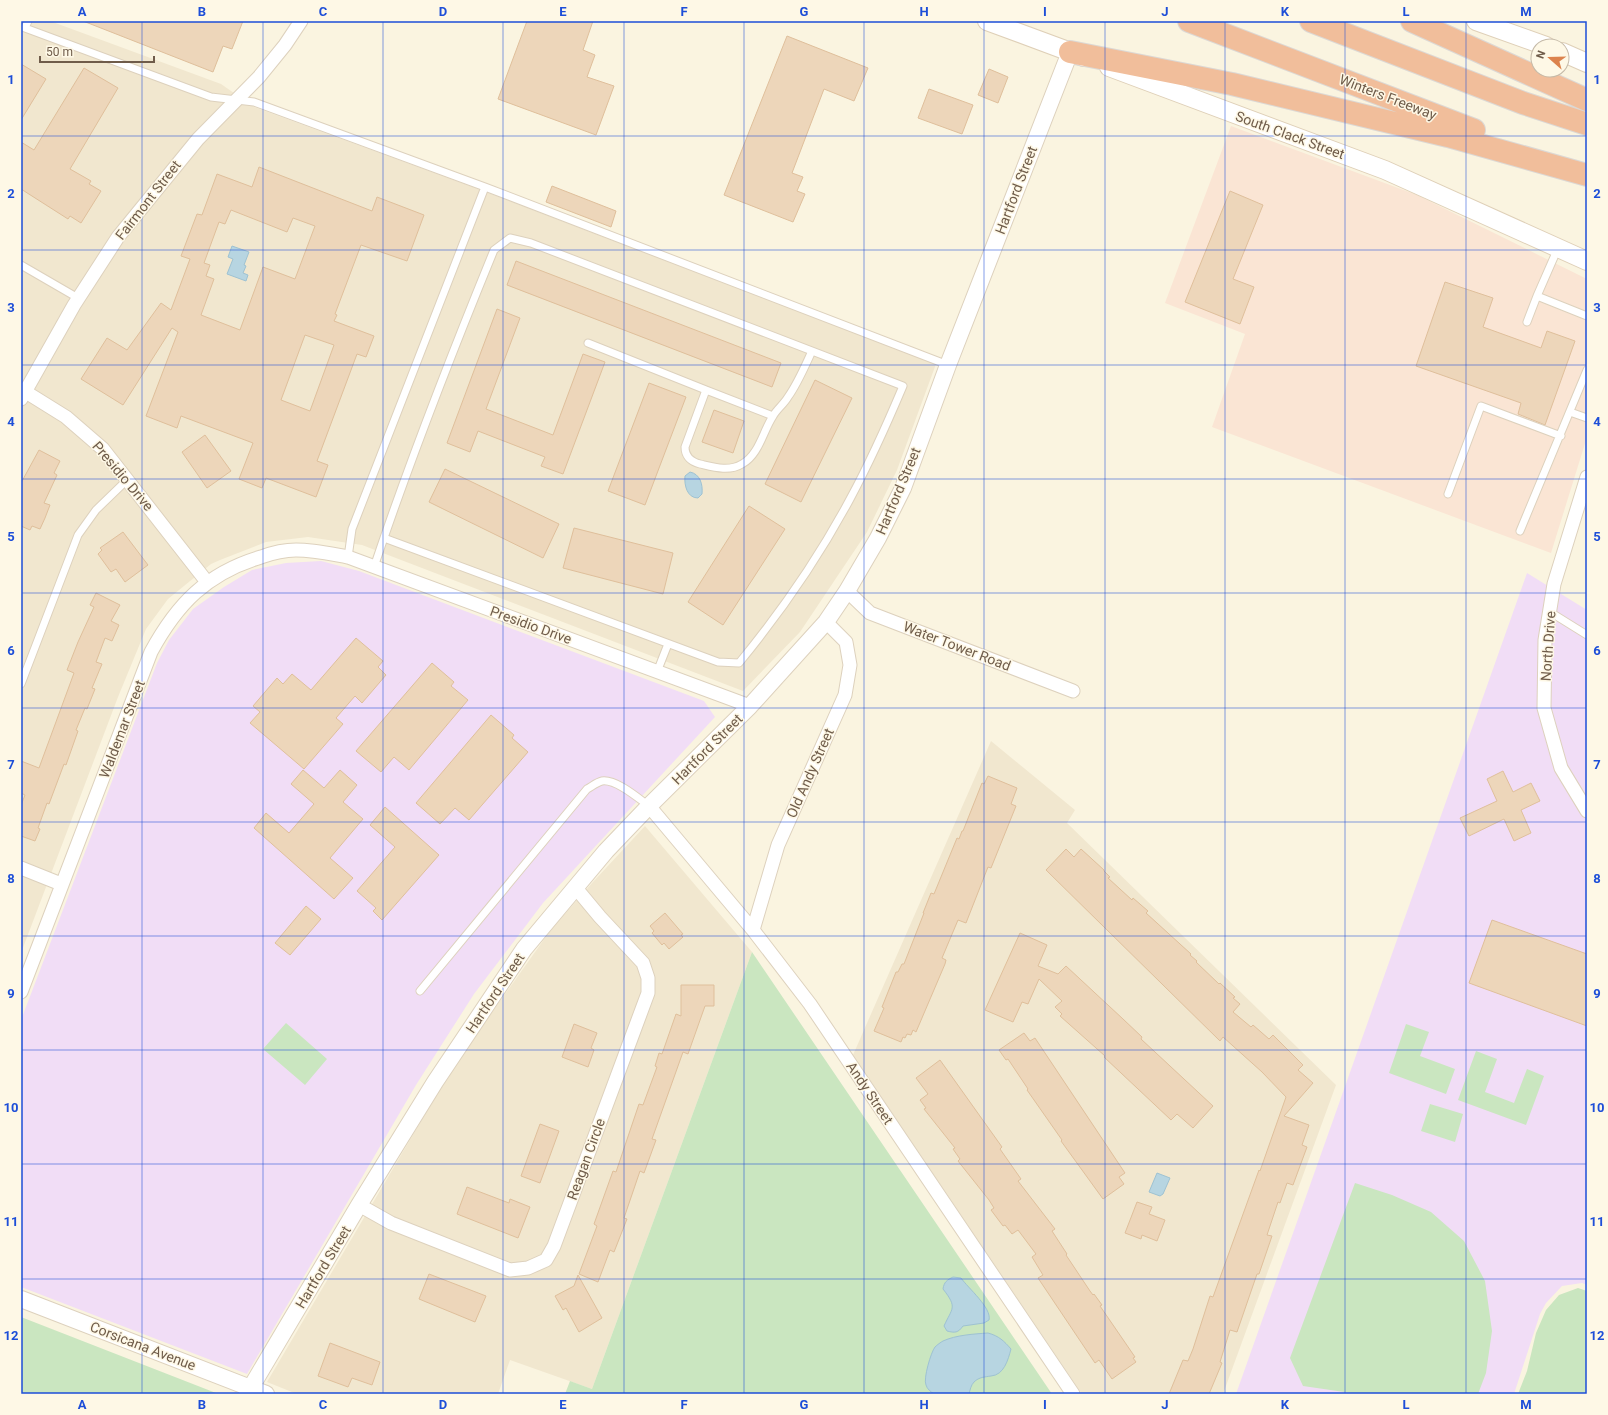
<svg xmlns="http://www.w3.org/2000/svg" width="1608" height="1415" viewBox="0 0 1608 1415" font-family="Roboto,sans-serif">
  <rect width="100%" height="100%" fill="#faf4e0"/>
  <path fill="#f1e7cf" d="M21,21H50L221,84L254,107L470,186L936,364L897,470L867,532L800,632L743,691L362,545L308,537L266,542L220,560L211,564L168,599L146,629L118,697L21,953Z
    M991,741L1075,810L1067,823L1336,1085L1223,1394H1082L853,1055Z
    M645,826L752,952L592,1389L510,1360L498,1394H297L267,1382L453,1067L550,931L593,882Z"/>
  <path fill="#fae5d4" d="M1231,126L1417,195L1587,279V437L1551,553L1212,427L1245,334L1165,303Z"/>
  <path fill="#f1ddf6" d="M321,561L359,571L704,701L715,717L543,903L474,994L416,1085L247,1374L21,1287V1020L157,663L169,640L193,609L224,587L252,570L286,563Z
    M1527,573L1587,610V1285L1582,1283L1562,1286L1546,1303L1540,1314L1514,1394H1236Z"/>
  <path fill="#cae6c0" d="M752,952L1052,1394H565L570,1381L592,1389Z
    M286,1023L327,1059L305,1085L263,1049Z
    M1406,1024L1429,1032L1420,1056L1455,1069L1446,1094L1389,1073Z
    M1476,1051L1497,1059L1485,1092L1514,1103L1527,1069L1544,1076L1526,1125L1458,1100Z
    M1430,1104L1463,1114L1455,1142L1421,1131Z
    M1355,1183L1392,1195L1431,1212L1464,1241L1485,1281L1492,1331L1486,1373L1478,1394H1358L1303,1386L1290,1358Z
    M1578,1288L1587,1291V1394H1518L1527,1371L1536,1333L1546,1310L1559,1295Z
    M21,1317L216,1393L21,1394Z"/>
  <path fill="#b7d5e1" stroke="#9ec2d2" d="M232,246L249,252L244,265L246,266L243,273L248,275L246,281L227,274L233,259L228,257Z
    M690,472C700,474 703,484 702,494L698,498C687,498 684,485 685,476Z
    M1157,1173L1170,1178L1163,1194L1160,1196L1149,1192Z
    M953,1277L961,1278C968,1288 992,1308 989,1320L984,1323L963,1326C958,1333 955,1333 947,1331L944,1326C952,1308 958,1308 943,1289C944,1282 947,1280 953,1277Z
    M988,1333C999,1336 1004,1341 1011,1349C1008,1360 1004,1375 991,1376C985,1377 979,1377 974,1382C971,1385 970,1390 969,1394H934C931,1392 927,1389 926,1385C923,1379 931,1352 935,1347C937,1345 941,1342 943,1341C956,1335 974,1334 988,1333Z"/>
  <path fill="#edd6ba" stroke="#dfbf9b" fill-rule="evenodd" d="M83,21H243L232,49L223,46L213,72Z
    M527,21H593L583,50L595,55L587,77L614,86L596,135L498,99Z
    M787,36L868,68L854,101L824,89L792,173L803,177L797,191L805,194L793,222L724,195Z
    M21,64L46,79L21,120Z
    M84,68L118,88L70,169L91,181L89,184L101,191L81,223L70,216L68,219L21,189V142L34,150Z
    M989,69L1008,77L998,103L978,95Z
    M929,89L973,105L962,134L918,118Z
    M259,167L372,211L377,197L424,215L407,261L361,245L335,314L337,315L334,321L374,336L366,357L357,354L317,461L328,465L316,497L266,478L262,488L239,479L253,443L181,416L177,428L146,416L178,332L172,328L123,405L81,379L107,338L127,350L161,303L171,310L190,259L181,256L197,214L202,215L217,174L252,187ZM231,210L287,232L293,218L315,226L295,279L263,267L240,330L201,315L214,279L206,276L210,265L204,263L219,222L225,224ZM305,335L334,345L310,411L281,400Z
    M552,186L616,211L611,227L546,202Z
    M1230,191L1263,205L1233,279L1254,287L1240,324L1185,302Z
    M516,261L781,363L772,387L507,285Z
    M1445,282L1493,298L1483,327L1541,348L1547,331L1575,341L1545,425L1518,414L1521,403L1416,366Z
    M497,309L520,318L486,409L553,435L583,354L605,362L563,474L541,466L545,457L478,431L470,452L447,443Z
    M815,380L852,398L801,502L765,484Z
    M649,383L686,397L645,505L608,491Z
    M714,410L744,421L733,453L702,442Z
    M205,435L231,471L207,488L182,452Z
    M39,450L60,461L54,473L57,475L44,503L50,505L45,518L40,529L32,526L30,530L21,526V483Z
    M445,469L559,524L543,558L429,502Z
    M749,506L785,529L723,625L688,602Z
    M574,528L673,553L663,594L563,568Z
    M123,532L148,565L125,582L116,569L111,572L98,554L102,550L100,548Z
    M96,593L120,605L111,621L119,625L112,641L105,638L96,662L102,664L92,688L95,689L87,709L85,708L76,730L78,731L66,765L64,764L49,804L47,803L38,828L40,829L35,841L21,836V805L25,795L21,793V761L39,768L74,673L67,670L78,642L94,607L90,605Z
    M356,638L383,661L378,667L386,675L362,703L355,696L336,718L343,724L304,769L250,723L260,712L253,706L277,678L283,684L292,674L311,690Z
    M432,663L454,682L451,686L468,700L409,770L394,757L381,772L356,751Z
    M491,715L514,735L512,738L528,752L469,820L455,808L440,824L416,803Z
    M303,770L324,788L340,770L357,785L343,802L363,819L330,858L353,878L334,899L254,828L266,813L289,833L314,804L291,784Z
    M1503,771L1513,792L1531,783L1540,801L1521,810L1531,833L1514,841L1504,819L1469,836L1460,818L1497,801L1487,779Z
    M988,776L1017,788L1011,804L1016,806L991,868L988,867L966,923L958,920L942,958L946,960L945,964L916,1032L913,1030L911,1035L907,1034L905,1038L903,1037L901,1042L874,1031L884,1008L882,1007L896,972H898L902,964H904L924,913H923L931,893L934,894L957,838L959,839L962,831H963L982,783L984,784Z
    M385,807L439,855L382,920L373,911L376,908L357,891L395,847L370,825Z
    M1066,849L1074,857L1081,849L1104,870V871L1110,877L1108,878L1132,900L1133,898L1148,911L1146,913L1191,954L1190,955L1197,961L1196,962L1219,984L1220,983L1235,997L1233,998L1240,1004L1233,1012L1251,1027L1253,1025L1269,1039L1273,1035L1303,1065L1298,1070L1313,1083L1284,1116L1309,1125L1302,1145L1307,1147L1293,1185L1287,1183L1280,1203L1278,1202L1267,1235L1272,1236L1259,1274H1257L1237,1332L1230,1330L1220,1362L1222,1363L1209,1394H1169L1183,1360L1188,1361L1193,1349L1210,1296L1213,1297L1259,1170L1260,1171L1286,1097L1262,1072L1223,1037L1220,1041L1046,870Z
    M306,906L321,919L290,955L275,943Z
    M665,913L683,934L681,935L683,937L669,949L664,943L662,945L652,933L654,931L650,926Z
    M1492,920L1587,954V1026L1469,983Z
    M1020,933L1047,945L1038,966L1058,974L1066,966L1123,1019L1142,1037L1141,1039L1213,1106L1193,1128L1177,1114L1171,1120L1104,1057L1105,1056L1060,1016L1062,1014L1055,1007L1062,1001L1039,979L1028,1004L1022,1002L1013,1022L985,1010Z
    M681,985H714V1006H705L688,1054L683,1052L652,1139L656,1140L644,1173L640,1171L624,1218L627,1219L614,1252L610,1250L598,1282L579,1274L597,1226L594,1224L613,1171L616,1172L639,1104L643,1105L657,1067L655,1066L659,1053L662,1054L676,1014L681,1016Z
    M574,1024L597,1033L591,1048L594,1050L588,1067L562,1057Z
    M1024,1033L1030,1041L1035,1038L1125,1173L1119,1177L1124,1184L1103,1199L1061,1141L1062,1140L1027,1090L1028,1089L1008,1059L1006,1060L999,1050Z
    M940,1060L1002,1147L1000,1149L1021,1179L1018,1181L1055,1229L1052,1231L1067,1254L1066,1255L1090,1291L1093,1295L1094,1294L1102,1305L1100,1306L1135,1357L1133,1358L1136,1362L1112,1379L1099,1360L1095,1363L1038,1278L1043,1275L1032,1257L1036,1254L1018,1230L1012,1234L1005,1225L1003,1226L991,1210L994,1208L989,1200L958,1161L960,1159L953,1149L955,1148L924,1109L926,1108L920,1100L928,1094L916,1078Z
    M540,1124L559,1131L540,1183L521,1176Z
    M467,1187L509,1203L510,1199L530,1207L518,1238L457,1214Z
    M1137,1202L1152,1207L1149,1214L1165,1220L1157,1241L1142,1235L1141,1239L1125,1233Z
    M429,1274L486,1296L475,1322L419,1299Z
    M578,1275L602,1318L579,1332L566,1308L563,1310L555,1296L574,1286Z
    M330,1343L380,1362L372,1385L352,1378L348,1387L318,1376Z"/>
  <g fill="none" stroke-linecap="round" stroke-linejoin="round">
    <g stroke="#ddd1bd" stroke-width="9">
      <path id="service" d="M28,21L25,28L211,97L254,102L485,187L352,529L348,557
        M485,187L948,365
        M1558,248L1537,296L1587,316
        M21,265L78,298
        M1527,322L1537,296
        M588,343L706,390
        M1570,412L1587,418
        M773,416L706,390L685,447C685,457 692,462 700,464C713,467 729,472 742,464C759,455 763,431 773,416C777,409 784,404 788,397C798,383 805,366 812,351
        M1448,494L1481,406L1561,436
        M1520,531L1587,370
        M374,567C410,460 451,355 494,250L510,238L531,243L903,386C887,424 870,462 850,499C819,557 781,612 739,663L718,662L384,538
        M1550,612L1587,635
        M657,672L668,644
        M21,684L78,535L96,510L128,479
        M420,991L587,789C591,787 597,782 602,781C616,779 638,798 649,806"/>
    </g>
    <g stroke="#ddd1bd" stroke-width="15">
      <path id="minor" d="M21,389L66,417L103,449L207,582
        M21,399L74,305L118,237L198,139L259,77L285,45L301,21
        M1587,477L1554,584L1545,640L1544,708L1561,768L1587,811
        M847,591L870,613L1073,691
        M649,806L753,930L810,1004L1073,1394
        M21,868L61,884
        M753,930L778,845L845,695L850,665L846,642L826,622
        M21,992L151,652C177,604 207,573 261,557C272,553 284,550 296,550C314,550 331,554 348,557L750,706
        M359,1205L391,1223L510,1270L528,1268L546,1260L554,1246L648,993V978L643,963L600,917L575,887"/>
    </g>
    <g stroke="#ddd1bd" stroke-width="18">
      <path id="tertiary" d="M21,1299L266,1394
        M247,1394L359,1205L435,1082L524,949L606,851L649,806L750,706L826,622L847,591L878,538L903,488L948,365L1070,52"/>
    </g>
    <g stroke="#dfd0b8" stroke-width="20">
      <path id="secondary" d="M987,21L1084,57
        M1476,21L1546,46
        M1562,52L1587,63
        M1109,67L1385,170L1587,261"/>
    </g>
    <g stroke="#dcd8d4" stroke-width="24">
      <path id="motorway" d="M1189,21L1474,130
        M1311,21L1523,103L1587,124
        M1412,21L1587,100
        M1070,52L1232,84L1448,136L1587,175"/>
    </g>
    <use href="#service" stroke="#fff" stroke-width="7"/>
    <use href="#minor" stroke="#fff" stroke-width="13"/>
    <use href="#tertiary" stroke="#fff" stroke-width="16"/>
    <use href="#secondary" stroke="#fff" stroke-width="18"/>
    <use href="#motorway" stroke="#f1be9b" stroke-width="22"/>
  </g>
  <path fill="none" stroke="#1d4ed8" stroke-width="1" stroke-opacity="0.55" d="M142,21V1394M263,21V1394M383,21V1394M503,21V1394M624,21V1394M744,21V1394M864,21V1394M984,21V1394M1105,21V1394M1225,21V1394M1345,21V1394M1466,21V1394M21,136H1587M21,250H1587M21,365H1587M21,479H1587M21,593H1587M21,708H1587M21,822H1587M21,936H1587M21,1050H1587M21,1164H1587M21,1279H1587"/>
  <g text-anchor="middle" stroke-width="3" stroke-linejoin="round" paint-order="stroke">
    <g font-size="14" fill="#6f5c4a" stroke="#fef8e6">
      <text transform="translate(1388 97) rotate(21)" y="5">Winters Freeway</text>
      <text transform="translate(1290 135) rotate(20)" y="5">South Clack Street</text>
      <text transform="translate(1016 190) rotate(-69)" y="5">Hartford Street</text>
      <text transform="translate(148 200) rotate(-52)" y="5">Fairmont Street</text>
      <text transform="translate(123 476) rotate(50)" y="5">Presidio Drive</text>
      <text transform="translate(898 491) rotate(-67)" y="5">Hartford Street</text>
      <text transform="translate(531 625) rotate(20)" y="5">Presidio Drive</text>
      <text transform="translate(957 646) rotate(21)" y="5">Water Tower Road</text>
      <text transform="translate(1548 646) rotate(-86)" y="5">North Drive</text>
      <text transform="translate(122 729) rotate(-69)" y="5">Waldemar Street</text>
      <text transform="translate(707 749) rotate(-45)" y="5">Hartford Street</text>
      <text transform="translate(810 773) rotate(-66)" y="5">Old Andy Street</text>
      <text transform="translate(495 993) rotate(-56)" y="5">Hartford Street</text>
      <text transform="translate(870 1093) rotate(56)" y="5">Andy Street</text>
      <text transform="translate(586 1159) rotate(-70)" y="5">Reagan Circle</text>
      <text transform="translate(323 1267) rotate(-59)" y="5">Hartford Street</text>
      <text transform="translate(143 1346) rotate(21)" y="5">Corsicana Avenue</text>
    </g>
  </g>
  <rect width="1608" height="1415" fill="none" stroke="#fef8e6" stroke-width="44"/>
  <g transform="translate(1550 58) rotate(290)"><circle r="19" fill="#fef8e6" stroke="#c5baa8"/>
  <path d="M0-3L7 15L0 10L-7 15Z" fill="#dc834d"/>
  <text y="-6" font-size="11" font-weight="bold" text-anchor="middle" fill="#6f5c4a">N</text>
  </g>
  <path d="M40 56v6h114v-6" fill="none" stroke="#6f5c4a" stroke-width="2"/>
  <text x="46" y="56" font-size="12" fill="#6f5c4a" stroke="#fef8e6" stroke-width="3" paint-order="stroke">50 m</text>
  <rect x="22" y="22" width="1564" height="1371" fill="none" stroke="#1d4ed8" stroke-width="1.5"/>
  <g font-size="13" text-anchor="middle" font-weight="bold" fill="#1d4ed8">
    <text x="82" y="16">A</text>
    <text x="202" y="16">B</text>
    <text x="323" y="16">C</text>
    <text x="443" y="16">D</text>
    <text x="563" y="16">E</text>
    <text x="684" y="16">F</text>
    <text x="804" y="16">G</text>
    <text x="924" y="16">H</text>
    <text x="1045" y="16">I</text>
    <text x="1165" y="16">J</text>
    <text x="1285" y="16">K</text>
    <text x="1406" y="16">L</text>
    <text x="1526" y="16">M</text>
    <text x="11" y="84">1</text>
    <text x="1597" y="84">1</text>
    <text x="11" y="198">2</text>
    <text x="1597" y="198">2</text>
    <text x="11" y="312">3</text>
    <text x="1597" y="312">3</text>
    <text x="11" y="426">4</text>
    <text x="1597" y="426">4</text>
    <text x="11" y="541">5</text>
    <text x="1597" y="541">5</text>
    <text x="11" y="655">6</text>
    <text x="1597" y="655">6</text>
    <text x="11" y="769">7</text>
    <text x="1597" y="769">7</text>
    <text x="11" y="883">8</text>
    <text x="1597" y="883">8</text>
    <text x="11" y="998">9</text>
    <text x="1597" y="998">9</text>
    <text x="11" y="1112">10</text>
    <text x="1597" y="1112">10</text>
    <text x="11" y="1226">11</text>
    <text x="1597" y="1226">11</text>
    <text x="11" y="1340">12</text>
    <text x="1597" y="1340">12</text>
    <text x="82" y="1409">A</text>
    <text x="202" y="1409">B</text>
    <text x="323" y="1409">C</text>
    <text x="443" y="1409">D</text>
    <text x="563" y="1409">E</text>
    <text x="684" y="1409">F</text>
    <text x="804" y="1409">G</text>
    <text x="924" y="1409">H</text>
    <text x="1045" y="1409">I</text>
    <text x="1165" y="1409">J</text>
    <text x="1285" y="1409">K</text>
    <text x="1406" y="1409">L</text>
    <text x="1526" y="1409">M</text>
  </g>
</svg>
